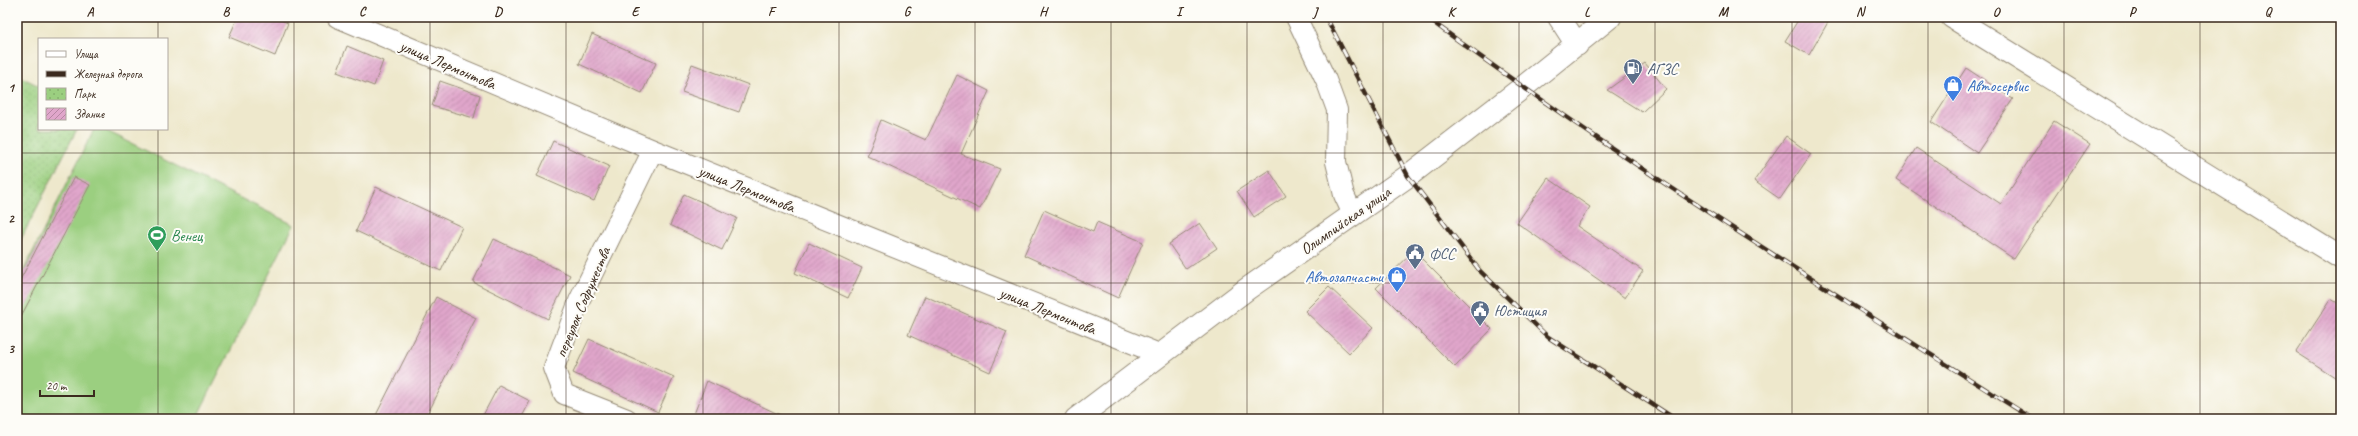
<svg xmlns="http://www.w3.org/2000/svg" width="2358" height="436" viewBox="0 0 2358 436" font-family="Caveat,sans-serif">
  <defs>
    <pattern id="park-dots" width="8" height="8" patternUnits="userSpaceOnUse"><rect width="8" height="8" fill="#9bcf80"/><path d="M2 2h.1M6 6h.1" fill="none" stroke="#86b26e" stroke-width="1.8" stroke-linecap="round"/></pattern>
    <pattern id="building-hatch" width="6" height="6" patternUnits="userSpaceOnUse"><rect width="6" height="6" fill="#e0a6cb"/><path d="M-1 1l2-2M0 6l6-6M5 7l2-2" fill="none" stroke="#b787a4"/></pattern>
  </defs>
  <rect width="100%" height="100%" fill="#fdfcf7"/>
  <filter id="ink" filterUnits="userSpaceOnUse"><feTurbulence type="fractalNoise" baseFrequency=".025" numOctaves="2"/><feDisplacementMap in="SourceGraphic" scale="8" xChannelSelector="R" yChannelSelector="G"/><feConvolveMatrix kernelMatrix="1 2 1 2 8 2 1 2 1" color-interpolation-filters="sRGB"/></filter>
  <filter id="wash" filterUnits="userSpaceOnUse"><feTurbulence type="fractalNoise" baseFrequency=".012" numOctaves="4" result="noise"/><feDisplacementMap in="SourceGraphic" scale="16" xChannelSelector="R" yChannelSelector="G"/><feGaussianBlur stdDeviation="0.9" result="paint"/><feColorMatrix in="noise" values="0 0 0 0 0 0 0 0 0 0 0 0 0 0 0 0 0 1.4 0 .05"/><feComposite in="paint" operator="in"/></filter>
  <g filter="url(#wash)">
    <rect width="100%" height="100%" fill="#eee8cc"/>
    <path fill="url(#park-dots)" stroke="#6b7c4f" d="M17,75L39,86V129H77L17,247Z"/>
    <path fill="#9bcf80" stroke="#6b7c4f" d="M94,129H103L294,225L196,419H17V284Z"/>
    <g id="blocks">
      <path fill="url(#building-hatch)" d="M238,17H273L288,23L275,56L229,37Z
        M1800,17H1831L1809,55L1785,41Z
        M592,34L656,63L642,93L579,64Z
        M347,46L383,61L374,86L337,72Z
        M1645,63L1666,89L1642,112L1607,90Z
        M692,64L749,85L739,112L682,92Z
        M1966,68L2013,99L1977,153L1931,122Z
        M957,75L989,91L961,154L1000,169L980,209L867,156L881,120L926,140Z
        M440,81L480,95L474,118L432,106Z
        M2054,121L2090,144L2014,259L1896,180L1916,148L2001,204Z
        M1786,136L1811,154L1780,199L1754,181Z
        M553,141L609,166L594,201L537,176Z
        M1269,170L1286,196L1254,217L1237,191Z
        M74,177L90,185L17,324V286Z
        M1548,178L1590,207L1577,226L1643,271L1625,298L1517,223Z
        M376,187L462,227L441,271L356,231Z
        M684,194L737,218L722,250L670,225Z
        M1044,210L1093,232L1097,222L1143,242L1118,298L1024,255Z
        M1200,223L1217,248L1186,269L1169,244Z
        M494,239L570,275L548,319L473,282Z
        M809,243L862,268L848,298L795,273Z
        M1414,251L1492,329L1455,367L1376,288Z
        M1329,287L1373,328L1349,353L1305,311Z
        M925,296L1007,332L990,372L908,335Z
        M436,297L476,318L425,419H374Z
        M2331,299L2341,305V381L2296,352Z
        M589,339L674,377L658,412L573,373Z
        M707,381L789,419H703L694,414Z
        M499,385L530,401L521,419H481Z"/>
    </g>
  </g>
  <g filter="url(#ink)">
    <use href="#blocks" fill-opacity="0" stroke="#948975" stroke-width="1"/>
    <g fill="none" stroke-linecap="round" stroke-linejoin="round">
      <g stroke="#948975" stroke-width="22">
        <path id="minor" d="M337,17L653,150L1159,354
          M1296,17L1326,80L1337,110L1336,162L1344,195L1353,214
          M627,419L564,394L554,368L579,301L653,150"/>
      </g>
      <g stroke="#948975" stroke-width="24">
        <path id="tertiary" d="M1559,17L1577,45
          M1076,419L1247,289L1408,176L1522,88L1610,17"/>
      </g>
      <g stroke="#948975" stroke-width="24">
        <path id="secondary" d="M1952,17L2341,258"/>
      </g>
      <use href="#minor" stroke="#fff" stroke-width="20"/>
      <use href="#tertiary" stroke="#fff" stroke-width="22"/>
      <use href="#secondary" stroke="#fff" stroke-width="22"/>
      <g stroke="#3b2a1e" stroke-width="4.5">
        <path id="rail" d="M1326,17L1408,176L1480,271L1548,337L1675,419
          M1426,17C1621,161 1828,290 2033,419"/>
      </g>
      <use href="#rail" stroke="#fdfcf7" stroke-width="3" stroke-dasharray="9" stroke-linecap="butt"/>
    </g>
  </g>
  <path fill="none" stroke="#3b2a1e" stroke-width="1" stroke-opacity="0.55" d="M158,17V39M294,17V419M430,17V419M566,17V419M703,17V419M839,17V419M975,17V419M1111,17V419M1247,17V419M1383,17V419M1519,17V419M1655,17V419M1792,17V419M1928,17V419M2064,17V419M2200,17V419M158,129V419M17,153H2341M17,283H2341"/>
  <defs>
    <g id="fuel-pin" transform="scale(1)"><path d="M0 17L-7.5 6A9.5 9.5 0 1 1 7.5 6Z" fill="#5c6f8a" stroke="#fdfcf7"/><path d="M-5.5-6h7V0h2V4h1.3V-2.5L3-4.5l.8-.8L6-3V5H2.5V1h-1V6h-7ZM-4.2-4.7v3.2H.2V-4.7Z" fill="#fff"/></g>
    <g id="shop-pin" transform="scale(1)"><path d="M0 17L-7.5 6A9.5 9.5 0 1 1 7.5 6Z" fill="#3f7fe0" stroke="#fdfcf7"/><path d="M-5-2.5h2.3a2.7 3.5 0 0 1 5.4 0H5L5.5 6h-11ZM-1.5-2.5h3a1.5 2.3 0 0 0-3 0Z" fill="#fff"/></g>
    <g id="stadium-pin" transform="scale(1)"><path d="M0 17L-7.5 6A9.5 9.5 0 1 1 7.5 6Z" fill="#2e9e5b" stroke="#fdfcf7"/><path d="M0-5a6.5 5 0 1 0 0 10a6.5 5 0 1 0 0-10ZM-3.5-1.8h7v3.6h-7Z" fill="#fff"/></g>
    <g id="civic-pin" transform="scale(1)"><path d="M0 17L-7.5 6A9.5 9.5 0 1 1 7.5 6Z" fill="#5c6f8a" stroke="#fdfcf7"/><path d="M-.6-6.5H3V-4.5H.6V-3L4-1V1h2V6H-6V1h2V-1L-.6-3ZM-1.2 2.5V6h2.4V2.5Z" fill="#fff"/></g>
  </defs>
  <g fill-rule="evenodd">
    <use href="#fuel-pin" x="1633" y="68"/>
    <use href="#shop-pin" x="1953" y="85"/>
    <use href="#stadium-pin" x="157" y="235"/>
    <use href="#civic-pin" x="1415" y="253"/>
    <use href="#shop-pin" x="1397" y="276"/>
    <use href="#civic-pin" x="1480" y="310"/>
  </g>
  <g text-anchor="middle" stroke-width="4" stroke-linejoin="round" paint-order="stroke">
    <g font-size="16" fill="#3b2a1e" stroke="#fdfcf7">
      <text transform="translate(448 64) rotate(23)" y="6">улица Лермонтова</text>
      <text transform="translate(747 188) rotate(22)" y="6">улица Лермонтова</text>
      <text transform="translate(1345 220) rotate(-35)" y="6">Олимпийская улица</text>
      <text transform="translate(582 302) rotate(-67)" y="6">переулок Содружества</text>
      <text transform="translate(1048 310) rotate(22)" y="6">улица Лермонтова</text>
    </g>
    <g font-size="16" fill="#4e5e75" stroke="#fdfcf7" text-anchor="start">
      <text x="1647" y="74">АГЗС</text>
      <text x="1429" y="259">ФСС</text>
      <text x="1494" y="316">Юстиция</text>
    </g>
    <g font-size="16" fill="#366cbe" stroke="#fdfcf7" text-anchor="start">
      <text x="1967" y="91">Автосервис</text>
      <text x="1383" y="282" text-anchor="end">Автозапчасти</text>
    </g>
    <g font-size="16" fill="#27864d" stroke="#fdfcf7" text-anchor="start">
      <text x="171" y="241">Венец</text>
    </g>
  </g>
  <rect width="2358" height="436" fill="none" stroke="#fdfcf7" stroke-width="44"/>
  <rect x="38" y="38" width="130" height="92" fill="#fdfcf7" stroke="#afa8a0"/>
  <rect x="46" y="51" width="20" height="6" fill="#ffffff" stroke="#afa8a0"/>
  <text x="74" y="58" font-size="12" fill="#3b2a1e">Улица</text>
  <rect x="46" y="71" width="20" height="6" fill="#3b2a1e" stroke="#afa8a0"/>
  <text x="74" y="78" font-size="12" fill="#3b2a1e">Железная дорога</text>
  <rect x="46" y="88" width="20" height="12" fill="url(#park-dots)" stroke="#afa8a0"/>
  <text x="74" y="98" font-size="12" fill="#3b2a1e">Парк</text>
  <rect x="46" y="108" width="20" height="12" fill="url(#building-hatch)" stroke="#afa8a0"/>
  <text x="74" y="118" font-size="12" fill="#3b2a1e">Здание</text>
  <path d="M40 390v6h54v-6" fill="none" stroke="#3b2a1e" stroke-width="2"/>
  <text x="46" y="390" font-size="12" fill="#3b2a1e" stroke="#fdfcf7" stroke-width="3" paint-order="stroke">20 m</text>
  <rect x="22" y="22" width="2314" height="392" fill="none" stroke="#3b2a1e" stroke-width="1.5"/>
  <g font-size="13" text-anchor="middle" font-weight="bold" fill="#3b2a1e">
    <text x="90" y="16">A</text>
    <text x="226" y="16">B</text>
    <text x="362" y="16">C</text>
    <text x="498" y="16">D</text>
    <text x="635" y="16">E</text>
    <text x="771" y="16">F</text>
    <text x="907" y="16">G</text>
    <text x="1043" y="16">H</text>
    <text x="1179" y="16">I</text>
    <text x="1315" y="16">J</text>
    <text x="1451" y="16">K</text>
    <text x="1587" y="16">L</text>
    <text x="1723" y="16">M</text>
    <text x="1860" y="16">N</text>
    <text x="1996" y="16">O</text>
    <text x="2132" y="16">P</text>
    <text x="2268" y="16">Q</text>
    <text x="11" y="92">1</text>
    <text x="11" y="223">2</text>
    <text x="11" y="353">3</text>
  </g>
</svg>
